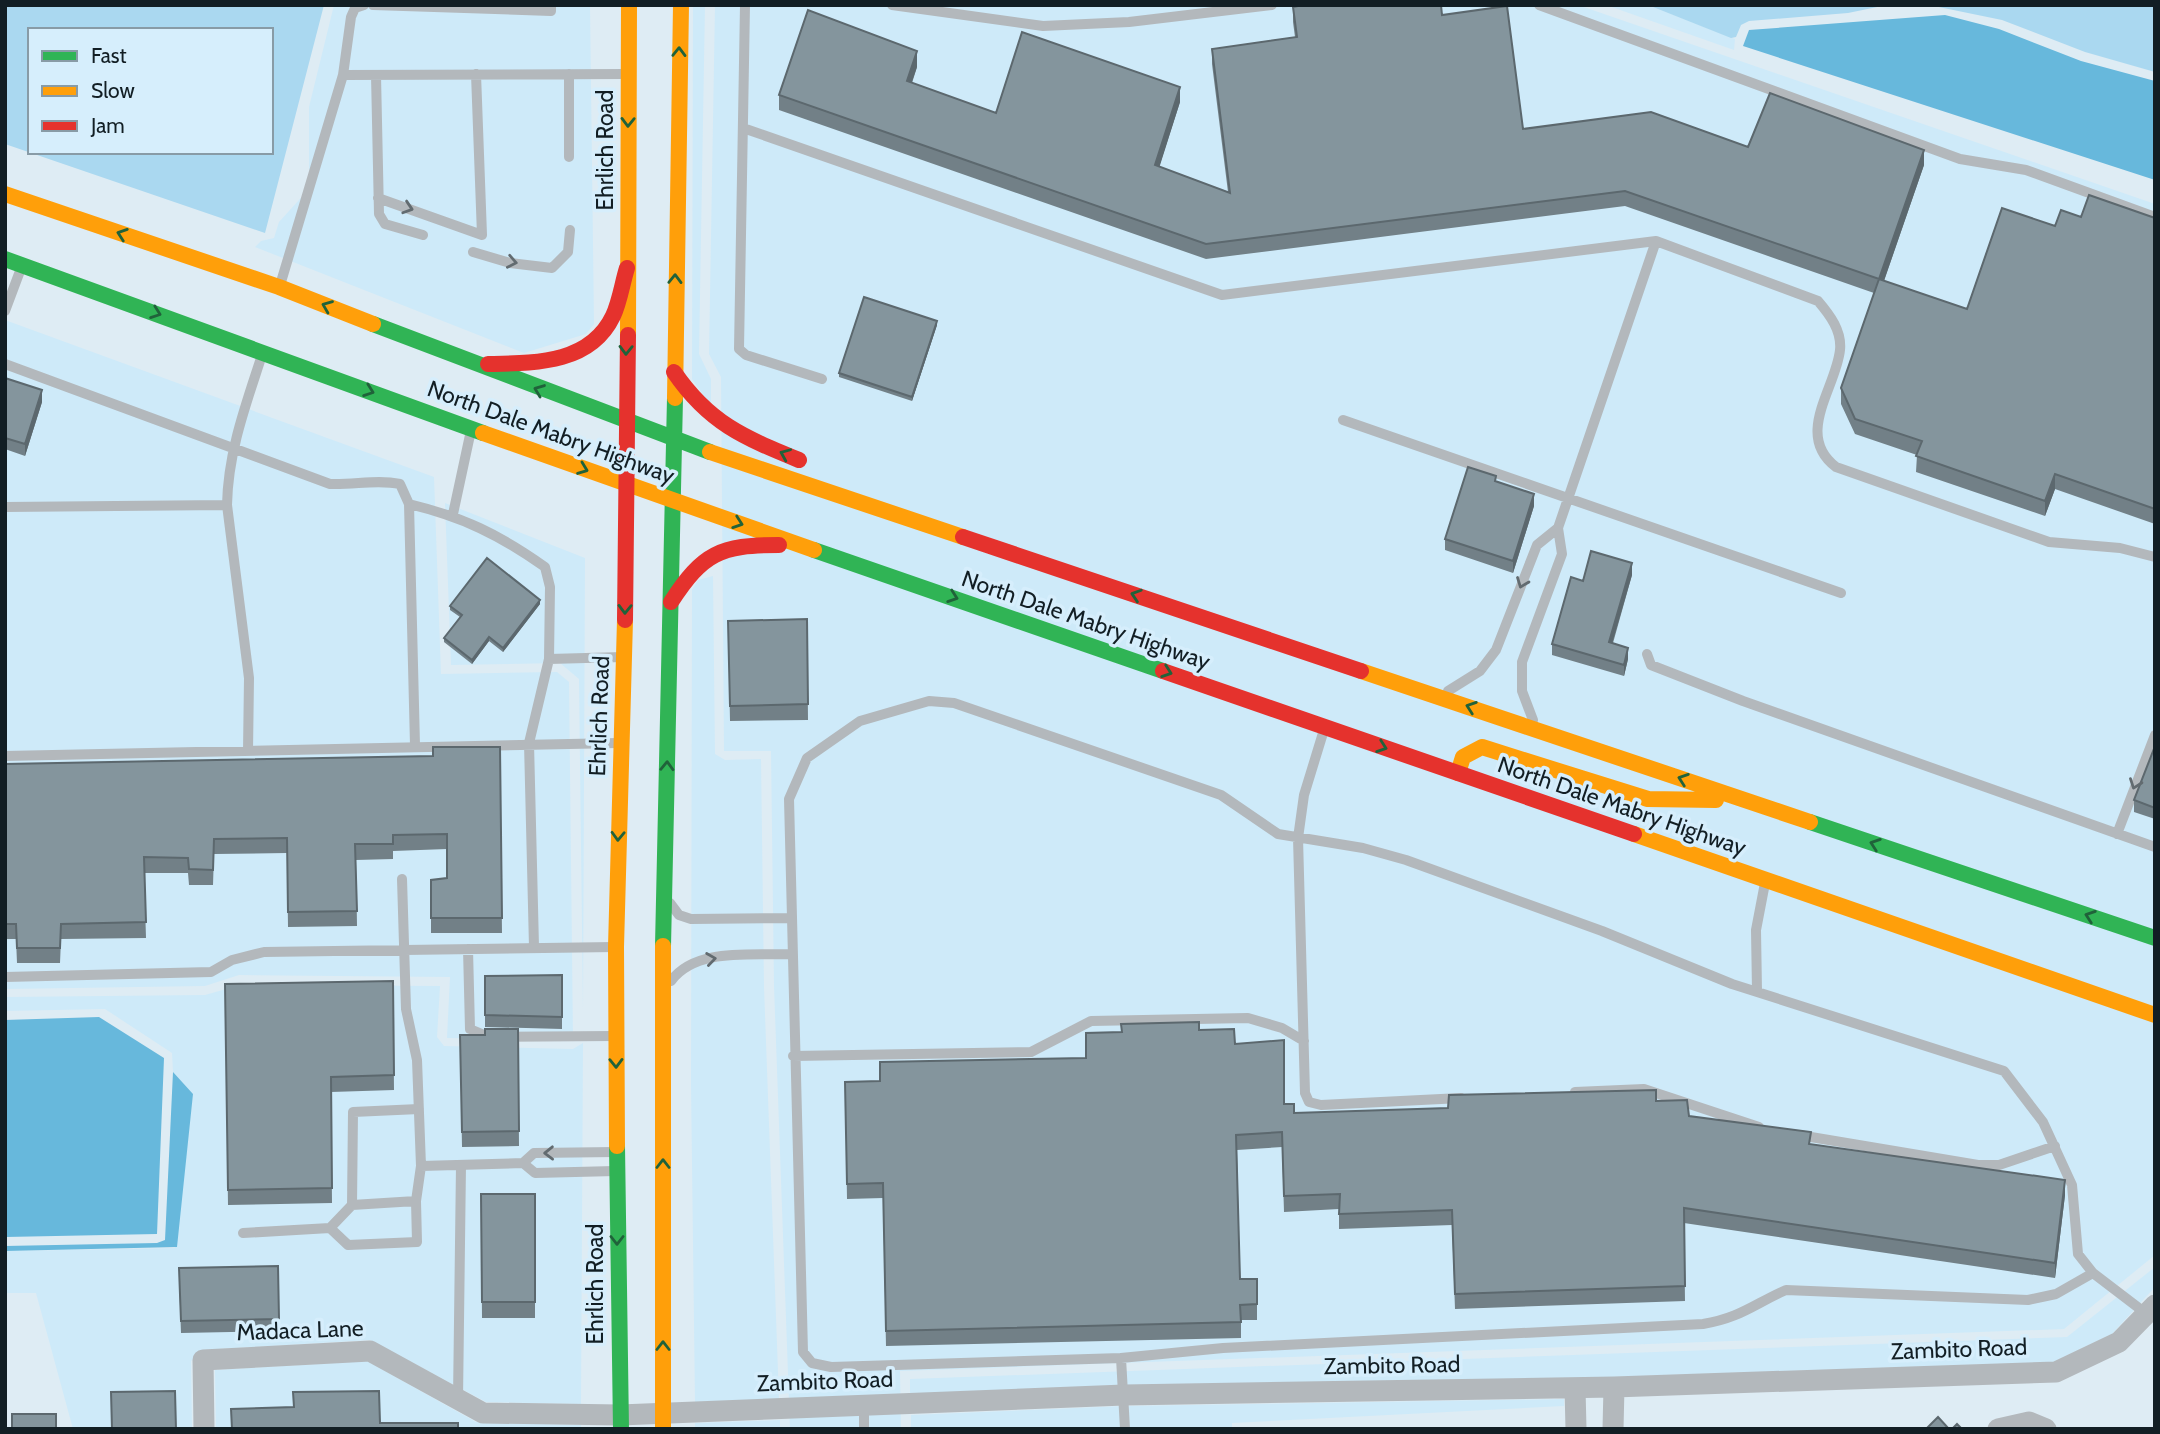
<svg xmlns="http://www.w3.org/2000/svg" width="2160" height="1434" viewBox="0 0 2160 1434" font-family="Cabin,sans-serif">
  <rect width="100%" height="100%" fill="#deecf4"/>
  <path fill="#ceeaf9" d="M334,5H590L594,324L586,334L524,353L255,247L261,241L274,238L279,222L309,189V107Z
    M693,5H705L699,354L711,379V406L692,379Z
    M715,5H1578L2155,204V1255L2064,1329L900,1371L901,1429H790L774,986L771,751H724L721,377L709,354Z
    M1606,5H1648L1735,39L1734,50Z
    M5,320L434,477L441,674L557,672L569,682L573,1040L447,1038L450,977L239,975L205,986L5,989Z
    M445,503L585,558L583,1010L579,679L560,663L451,665Z
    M713,576L715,754L725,760L761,759L764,987L779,1399L695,1402L691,1084L692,590L698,580Z
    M240,985L440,986L437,1037L444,1046L573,1049L583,1043L581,1404L486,1402L370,1340L202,1350L191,1361L192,1429H73L36,1293H5V1251L175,1248L193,1094L173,1072L172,1053L105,1009L5,1011V997L205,995Z
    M2155,1267V1287L2112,1334L2053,1362L1614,1377L910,1394V1379L2067,1337Z
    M367,1361L476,1422L581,1425V1429H216L215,1370Z
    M1564,1399V1406L1232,1423V1429H911V1415L1124,1406Z
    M780,1420V1429H695V1423Z"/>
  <path fill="#aad8f0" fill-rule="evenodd" d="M5,5H324L265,233L5,144ZM30,30H271V152H30Z
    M1648,5H1887L1848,13L1749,21L1741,25L1736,37L1731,38Z
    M1929,5H2155V72L2085,52L2002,20Z"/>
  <path fill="#67b8dc" d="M1945,15L1999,29L2081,61L2155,81V180L1743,46L1749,30Z
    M99,1017L164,1058L157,1234L5,1237V1020Z
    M173,1072L193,1094L177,1247L5,1251V1246L157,1243L165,1240Z"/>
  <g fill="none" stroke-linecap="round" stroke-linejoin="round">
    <path stroke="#b3b8bc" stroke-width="10" d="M373,5L551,11V5
      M745,5L739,349L746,355L822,379
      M892,5L1043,26L1129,22L1272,5
      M1539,5L1960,159L2026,170L2155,217
      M569,74V157
      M343,75L351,17L355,8L364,5
      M376,75L379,214L385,224L423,235
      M743,128L1222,295L1656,241L1818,301C1830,315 1842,331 1840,350C1836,388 1794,435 1836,467L2049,542L2120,548L2155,557
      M378,198L482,235L476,74
      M473,252L510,263L552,268L568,252L570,230
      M281,282L343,75L626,74
      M5,311L20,271
      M5,364L330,484C355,485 377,479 400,484L409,504L415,745
      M1343,420L1841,593
      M409,504C463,517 500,535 545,567L550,587L549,659L623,657
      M5,507L227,505
      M453,514L470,435
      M1647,654L1651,665L1743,701L2155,847
      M1448,691L1480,671L1496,650L1537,545L1558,528
      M1533,720L1522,691V662L1562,554L1558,528L1656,241
      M1323,733L1304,795L1298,838L1305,1093L1309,1102L1321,1105L1461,1098
      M248,751L249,678L227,505C228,453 245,407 261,358
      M5,756L618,743
      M2117,834L2155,735
      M402,879L406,1009L417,1060L421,1166L416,1201L352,1205L353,1112L419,1109
      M670,903L679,915L691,919L790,918
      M534,947L529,743L549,659
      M468,949L470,1029L489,1037L613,1036
      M5,977L211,972L232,960L264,952L614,947
      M671,981C696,947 752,956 791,954
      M1757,991L1756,930L1765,883
      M793,1056L1031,1052L1091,1021L1248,1018L1282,1028L1304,1041
      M1575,1092L1644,1089L1759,1127
      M1799,1135L1978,1165H1999L2055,1146
      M615,1152L534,1153L523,1163L535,1173L615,1171
      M421,1166L523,1163
      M352,1205L330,1228L348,1245L417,1242L416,1201
      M243,1233L330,1228
      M1121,1358L1223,1348L1703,1324C1740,1318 1754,1304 1786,1290L2028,1300L2056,1294L2093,1273
      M458,1399L461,1165
      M864,1406V1429
      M1125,1429L1121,1358L831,1367L812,1363L803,1352L789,799L807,758L860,721L929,701L954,703L1221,795L1278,834L1363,848L1406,860L1602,931L1732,984L2004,1071L2043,1122L2072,1185L2078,1254L2093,1273L2148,1315"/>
    <path stroke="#b3b8bc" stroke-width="21" d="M1575,1388L1576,1429
      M204,1429L203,1360L370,1351L483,1413L620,1415L1124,1395L1614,1387L2056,1372L2119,1342L2155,1305
      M1613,1429L1614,1387
      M1998,1429L2029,1422L2046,1429"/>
    <path stroke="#30b455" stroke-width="16" d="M5,259L483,433
      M373,324L710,452
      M814,550L1163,671
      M1810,822L2155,938
      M663,946L675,398
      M617,1146L621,1429"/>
    <path stroke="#ff9f0a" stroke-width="16" d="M5,194L279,287L373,324
      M628,335L629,5
      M675,398L681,5
      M483,433L814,550
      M710,452L963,537
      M1361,671L1810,822
      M1458,773L1463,757L1482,747L1648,799L1716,800
      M1634,834L2155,1015
      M663,946V1429
      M617,1146L616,947L625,620"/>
    <path stroke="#e5322d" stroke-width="16" d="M488,364C535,363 590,364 613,316C620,301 622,284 627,268
      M674,372C709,423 743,437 799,460
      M963,537L1361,671
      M671,602C703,553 720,545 779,545
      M625,620L628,335
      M1163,671L1634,834"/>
  </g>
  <path fill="#728087" d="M1293,7L1442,15L1523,129L1748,147L1924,165L1884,281L1967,309L2055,226L2081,217L2155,218V524L2055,489L2045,516L1916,472L1917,455L1855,434L1841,404V388L1874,293L1625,206L1206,259L779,110V95L917,67L912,83L996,113L1180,102L1159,167L1228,192L1212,64V49L1295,37L1293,22Z
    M937,325L912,401L839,377V373Z
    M5,378L42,402L25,456L5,449Z
    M1496,482L1534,506L1513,573L1445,550V539Z
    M1632,575L1613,643L1628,659L1624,676L1552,655V644L1583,581Z
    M540,604L503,652L489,641L472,664L444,642V638L460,617L450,610V606Z
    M807,619L808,720L730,721L728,621Z
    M2155,746V819L2134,812V800Z
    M500,747L502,933H431V880L447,878V849L393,851V859L356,860L357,926L288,927L287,853L214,854L213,885H189L188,873H144L146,938L61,939L60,963H17L16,939H5V764L433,756Z
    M562,975V1029L485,1027V976Z
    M393,981L394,1090L331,1092L332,1203L228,1205L225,984Z
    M518,1029L519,1146L462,1147L460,1035H485Z
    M1199,1030L1235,1044L1284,1104L1294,1113L1656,1101L1689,1116L1811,1144L2065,1195L2055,1278L1684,1223L1685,1301L1455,1309L1452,1225L1339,1229V1209L1284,1212L1282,1147L1237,1150L1240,1279H1257V1320H1241V1338L886,1346L883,1198L847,1199L845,1082L880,1081L1086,1058Z
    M481,1194H535V1318H482Z
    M278,1266L279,1331L181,1333L179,1279Z"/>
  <path fill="#5c686e" d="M917,51V67L907,96V81Z
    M1180,87V102L1155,181V165Z
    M1924,150V165L1879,295V279Z
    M937,321V325L912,401V397Z
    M42,390V402L25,456V444Z
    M2055,474V489L2045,516V501Z
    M1534,494V506L1513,573V561Z
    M1632,563V575L1609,654V642Z
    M540,600V604L503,652V648Z
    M489,637V641L472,664V660Z
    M1628,648V659L1624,676V665Z
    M2065,1180V1195L2055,1278V1263Z"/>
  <path fill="#84959d" stroke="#5c686e" stroke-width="2" d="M1303,5H1441L1442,15L1507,6L1523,129L1651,112L1748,147L1770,93L1924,150L1879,279L1625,191L1206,244L779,95L808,10L917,51L907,81L996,113L1022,32L1180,87L1155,165L1230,193L1212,49L1297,37L1293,7Z
    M2089,195L2155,218V509L2055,474L2045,501L1916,456L1922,441L1855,419L1841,388L1879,279L1967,309L2002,208L2055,226L2061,210L2081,217Z
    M864,297L937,321L912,397L839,373Z
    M5,378L42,390L25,444L5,438Z
    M1468,467L1496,476L1495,481L1534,494L1513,561L1445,539Z
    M1591,551L1632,563L1609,642L1628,648L1624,665L1552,644L1571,577L1583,581Z
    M487,558L540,600L503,648L489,637L472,660L444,638L462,615L450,606Z
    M807,619L808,704L730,706L728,621Z
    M2155,746V808L2134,800Z
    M433,747H500L502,918H431V880L447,878V834L393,835V844H355L357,911L288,912L287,838L214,839L213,870L189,869L188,858L144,857L146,922L61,924L60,948H17L16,924H5V764L433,756Z
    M562,975V1017L485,1015V976Z
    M393,981L394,1075L331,1077L332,1188L228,1190L225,984Z
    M1199,1022V1030L1234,1029L1235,1044L1284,1040V1104H1294V1113L1448,1108L1449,1095L1656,1090V1101L1687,1100L1689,1116L1811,1132L1809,1144L2065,1180L2055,1263L1684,1208L1685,1286L1455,1294L1452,1210L1339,1214L1340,1194L1284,1196L1282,1132L1236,1135L1240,1279H1257V1304L1240,1305L1241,1322L886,1331L883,1183L847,1184L845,1082L880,1081V1062L1086,1058V1033L1122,1032L1121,1024Z
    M485,1029H518L519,1131L462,1132L460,1035H485Z
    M481,1194H535V1302H482Z
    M278,1266L279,1319L181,1321L179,1268Z
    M175,1391L176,1429H112L111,1392Z
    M379,1391L380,1423H458V1429H232L231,1409L294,1407L293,1392Z
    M12,1414H56V1429H12Z
    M1938,1417L1949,1429H1926Z
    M1957,1424L1962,1429H1952Z"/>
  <defs><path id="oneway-chevron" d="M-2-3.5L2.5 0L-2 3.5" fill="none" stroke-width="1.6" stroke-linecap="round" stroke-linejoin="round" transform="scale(1.75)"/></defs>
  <g stroke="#20623a">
    <use href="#oneway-chevron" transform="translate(679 52) rotate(-89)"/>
    <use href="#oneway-chevron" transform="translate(628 122) rotate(91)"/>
    <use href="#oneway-chevron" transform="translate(122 234) rotate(-161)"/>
    <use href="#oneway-chevron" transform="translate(675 279) rotate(-89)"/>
    <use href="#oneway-chevron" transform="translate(327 306) rotate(-158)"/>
    <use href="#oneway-chevron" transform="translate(156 313) rotate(20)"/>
    <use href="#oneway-chevron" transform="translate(626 350) rotate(91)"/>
    <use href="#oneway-chevron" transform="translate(539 390) rotate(-159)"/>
    <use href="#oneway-chevron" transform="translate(369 391) rotate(20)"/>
    <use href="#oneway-chevron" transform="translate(785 454) rotate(-157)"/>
    <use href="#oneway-chevron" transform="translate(583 469) rotate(21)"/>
    <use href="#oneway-chevron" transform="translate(738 523) rotate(19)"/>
    <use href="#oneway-chevron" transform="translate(1136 595) rotate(-162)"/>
    <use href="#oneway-chevron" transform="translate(953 597) rotate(19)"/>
    <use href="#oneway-chevron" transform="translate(625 609) rotate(91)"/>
    <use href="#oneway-chevron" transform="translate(1167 672) rotate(19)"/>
    <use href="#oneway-chevron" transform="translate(1471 707) rotate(-161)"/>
    <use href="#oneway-chevron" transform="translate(1382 747) rotate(19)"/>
    <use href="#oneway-chevron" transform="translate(667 766) rotate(-88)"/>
    <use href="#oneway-chevron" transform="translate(1683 779) rotate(-161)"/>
    <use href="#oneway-chevron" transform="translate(618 836) rotate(92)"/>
    <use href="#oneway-chevron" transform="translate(1875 844) rotate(-161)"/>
    <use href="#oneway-chevron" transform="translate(2090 916) rotate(-161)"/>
    <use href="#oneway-chevron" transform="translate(616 1063) rotate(89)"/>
    <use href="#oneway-chevron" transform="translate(663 1164) rotate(-90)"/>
    <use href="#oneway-chevron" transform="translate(617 1240) rotate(90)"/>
    <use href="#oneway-chevron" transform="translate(663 1346) rotate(-90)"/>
  </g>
  <g stroke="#626b70">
    <use href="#oneway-chevron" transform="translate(408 208) rotate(18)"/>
    <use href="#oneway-chevron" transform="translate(512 262) rotate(11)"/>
    <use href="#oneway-chevron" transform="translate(1522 583) rotate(111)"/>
    <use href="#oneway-chevron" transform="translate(2135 784) rotate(110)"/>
    <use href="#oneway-chevron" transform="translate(711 959) rotate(-8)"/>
    <use href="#oneway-chevron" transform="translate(549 1153) rotate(179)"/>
  </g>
  <g text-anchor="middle" stroke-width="7" stroke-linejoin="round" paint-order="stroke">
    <g font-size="23" fill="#121e24" stroke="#d6eefc">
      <text transform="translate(605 150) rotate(-90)" y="8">Ehrlich Road</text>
      <text transform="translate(551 432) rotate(20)" y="8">North Dale Mabry Highway</text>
      <text transform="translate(1086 620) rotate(19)" y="8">North Dale Mabry Highway</text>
      <text transform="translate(599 716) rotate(-88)" y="8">Ehrlich Road</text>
      <text transform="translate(1622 806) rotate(19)" y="8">North Dale Mabry Highway</text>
      <text transform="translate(595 1284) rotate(-90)" y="8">Ehrlich Road</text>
      <text transform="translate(300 1330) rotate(-2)" y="8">Madaca Lane</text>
      <text transform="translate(1959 1349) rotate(-2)" y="8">Zambito Road</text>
      <text transform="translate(1392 1365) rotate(-1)" y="8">Zambito Road</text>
      <text transform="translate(825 1381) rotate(-2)" y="8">Zambito Road</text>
    </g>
  </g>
  <rect width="2160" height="1434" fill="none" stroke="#121e24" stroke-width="14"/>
  <rect x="28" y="28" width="245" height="126" fill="#d6eefc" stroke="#889ba6" stroke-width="2"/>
  <rect x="42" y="51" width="35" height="10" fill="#30b455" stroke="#889ba6" stroke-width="2"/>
  <text x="91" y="63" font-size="21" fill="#121e24">Fast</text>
  <rect x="42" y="86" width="35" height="10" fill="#ff9f0a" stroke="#889ba6" stroke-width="2"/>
  <text x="91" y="98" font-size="21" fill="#121e24">Slow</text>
  <rect x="42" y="121" width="35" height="10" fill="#e5322d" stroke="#889ba6" stroke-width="2"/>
  <text x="91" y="133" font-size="21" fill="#121e24">Jam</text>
</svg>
